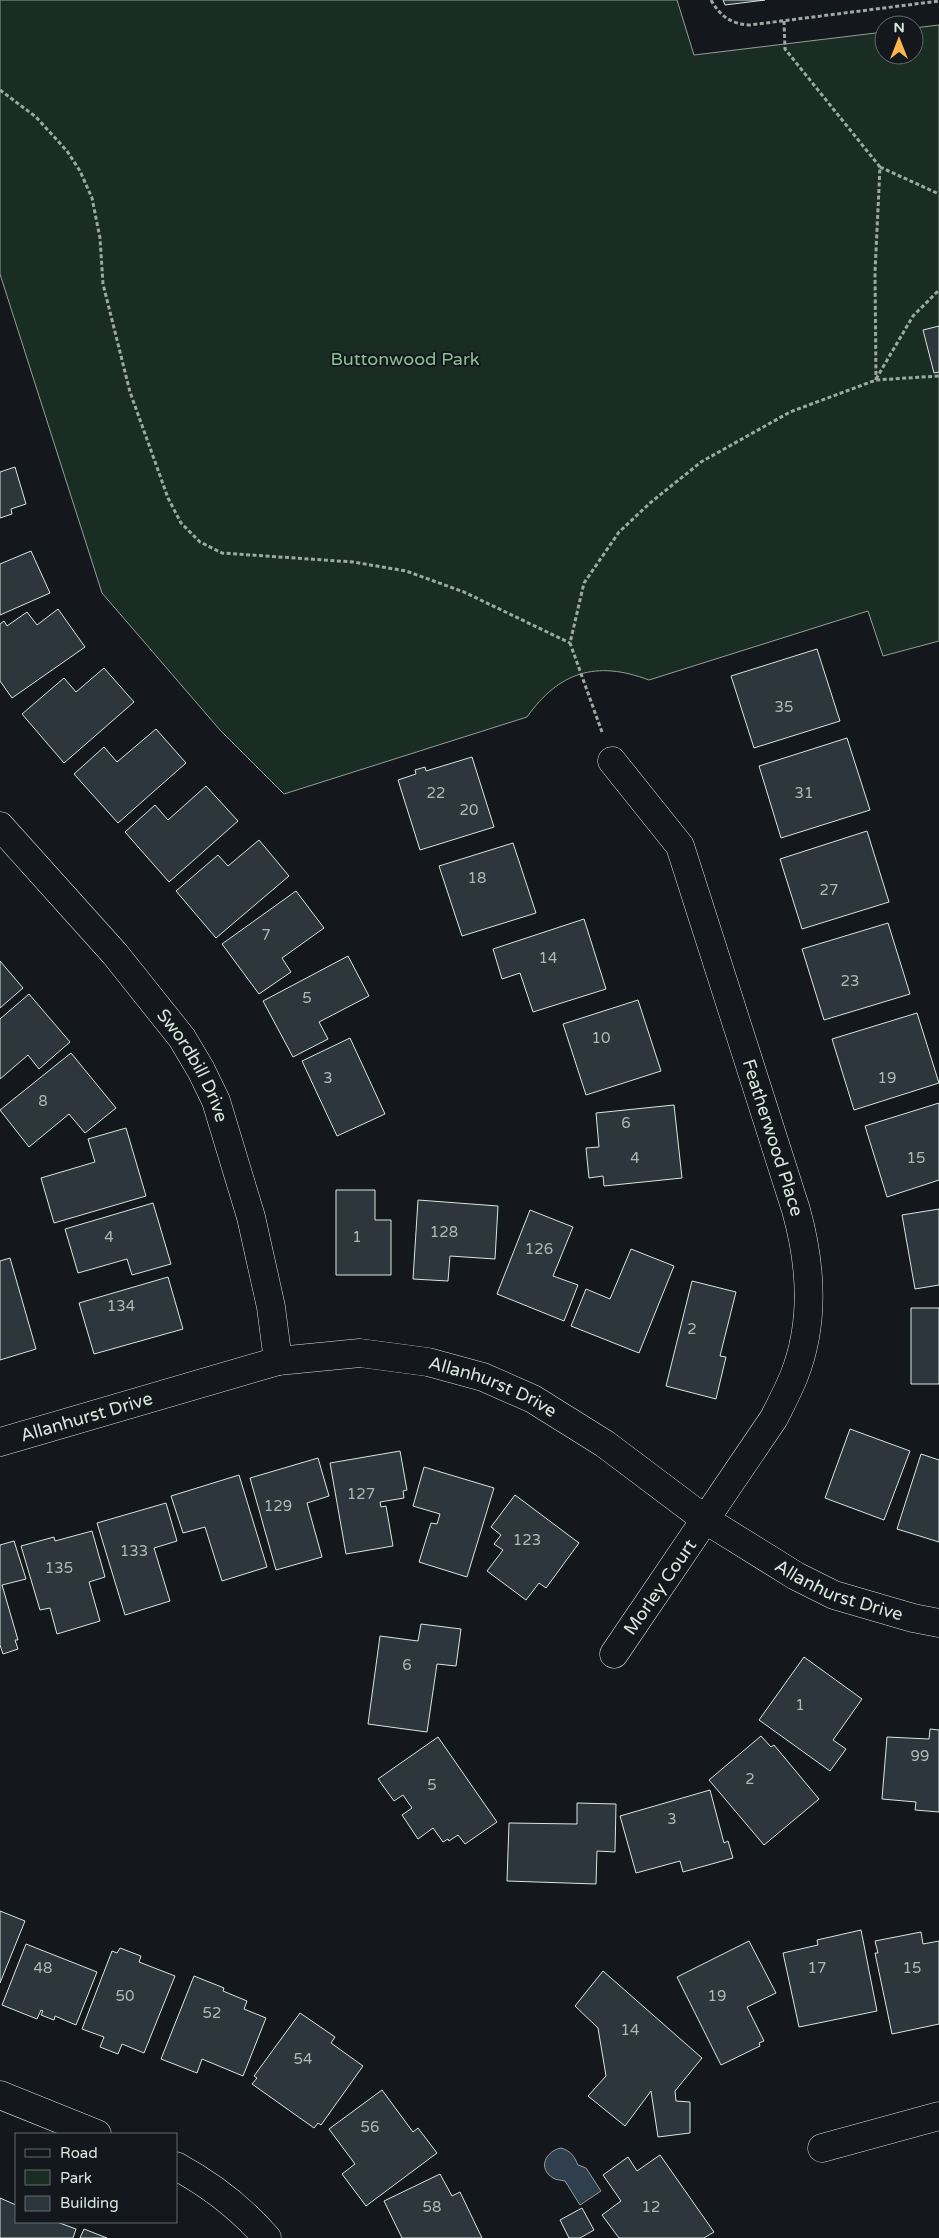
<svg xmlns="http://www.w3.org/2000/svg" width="939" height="2238" viewBox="0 0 939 2238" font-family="'Varela Round',sans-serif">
  <rect width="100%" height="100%" fill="#14181c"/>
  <path fill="#1a2d24" stroke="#939e99" d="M0,0H677L694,55L884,32V55H914V28L939,25V641L883,656L868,611L649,680C596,660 559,672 527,717L284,794L220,730L102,593L0,274Z"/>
  <path fill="#2f3f4d" stroke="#939e99" d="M561,2148C571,2151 574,2156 578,2165L586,2168L601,2191L580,2205L565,2181C561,2180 556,2180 553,2178C537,2168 546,2151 561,2148Z"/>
  <path fill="#2c363c" stroke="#d8e6dc" d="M723,0H765L725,5Z
    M939,326V372L934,373L923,330Z
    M15,467L26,504L11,509L12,514L0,518V472Z
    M31,551L50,593L0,615V564Z
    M58,609L85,647L12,698L0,681V624L4,621L7,626L27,612L37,625Z
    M817,649L840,721L754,748L731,676Z
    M104,668L134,702L64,763L22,714L64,678L76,692Z
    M156,729L186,763L118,823L74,774L104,747L117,762Z
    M847,738L870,810L781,838L759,766Z
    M472,757L494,827L420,850L398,780L416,774L415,770L425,767L426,771Z
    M206,786L238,821L169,882L125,832L155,805L168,820Z
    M867,831L889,902L802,929L780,859Z
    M259,840L289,876L216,938L176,891L218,855L228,866Z
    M513,843L536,913L462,936L439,866Z
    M296,891L324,928L282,958L291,972L259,994L222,944Z
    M584,919L606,989L533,1012L520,973L502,979L493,949Z
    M888,923L910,994L824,1020L802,949Z
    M348,956L369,996L319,1022L328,1039L293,1057L263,1001Z
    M0,961L23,988L0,1008Z
    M29,994L70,1042L39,1069L28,1055L0,1079V1019Z
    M638,1000L661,1071L586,1095L563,1024Z
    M917,1013L939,1083L854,1110L832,1039Z
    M350,1038L385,1114L337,1136L302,1061Z
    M71,1053L116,1108L85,1133L69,1114L29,1147L0,1110Z
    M939,1103V1180L887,1197L865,1126Z
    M674,1105L682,1178L604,1186L603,1176L589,1178L586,1148L599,1147L596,1113Z
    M126,1128L146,1196L54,1223L41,1178L95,1162L88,1139Z
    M336,1190H375V1220H391V1275H336Z
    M418,1200L498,1206L495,1259L450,1256L448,1281L413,1279Z
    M153,1203L171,1264L132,1275L127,1259L78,1273L65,1229Z
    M939,1209V1285L915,1289L902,1215Z
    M530,1210L573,1227L553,1276L578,1285L564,1321L497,1294Z
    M631,1249L674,1266L639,1353L571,1326L586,1289L610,1299Z
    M10,1258L36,1349L0,1360V1261Z
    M168,1277L183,1329L94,1354L79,1303Z
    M692,1281L736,1292L720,1356L726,1357L716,1399L666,1386Z
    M911,1308H939V1384H911Z
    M850,1429L910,1451L884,1520L825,1498Z
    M400,1451L407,1490L403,1491L404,1498L380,1502L381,1507L386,1506L393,1546L346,1554L330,1463Z
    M921,1454L939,1460V1542L897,1529Z
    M318,1458L329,1496L307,1503L322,1557L276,1570L250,1478Z
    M424,1467L494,1488L467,1577L419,1562L431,1523L437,1524L440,1514L413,1506Z
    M239,1475L267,1567L222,1581L205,1527L183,1533L171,1496Z
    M515,1495L579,1543L546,1588L539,1583L526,1600L487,1571L503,1550L494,1544L501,1535L491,1527Z
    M166,1503L177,1541L154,1548L170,1601L125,1615L97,1523Z
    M92,1531L105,1577L89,1582L100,1621L57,1634L50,1608L40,1610L21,1546L54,1537L55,1541Z
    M14,1541L26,1579L2,1585L18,1640H15L18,1649L3,1654L0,1645V1545Z
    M421,1624L461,1629L456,1666L437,1664L427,1732L368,1724L380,1636L418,1641Z
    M804,1657L862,1699L833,1740L846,1749L830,1771L759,1720Z
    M930,1729L939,1730V1812L915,1810L916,1802L882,1799L887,1737L929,1739Z
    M761,1736L771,1747L774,1745L819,1799L764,1845L709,1780Z
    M438,1737L497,1822L465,1844L458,1835L449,1841L448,1839L443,1842L433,1828L418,1839L402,1815L412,1808L403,1795L394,1801L378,1779Z
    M710,1790L724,1843L728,1841L733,1858L683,1872L680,1861L636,1873L620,1816Z
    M577,1803L616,1804L615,1852L597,1851L596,1884L507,1881L509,1823L577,1824Z
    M0,1911L25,1921L0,1983Z
    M861,1930L877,2011L799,2027L783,1953L818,1945L817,1940Z
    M921,1932L923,1944L939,1941V2024L892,2034L875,1953H878L875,1941Z
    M749,1941L776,1993L747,2007L764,2041L759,2043L760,2046L721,2065L677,1977Z
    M26,1944L97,1972L76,2025L55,2016L54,2020L41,2015L43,2011L41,2010L37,2019L2,2005Z
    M120,1948L141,1956L139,1962L175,1976L144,2053L122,2044L118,2054L100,2047L104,2037L82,2029L112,1951L117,1953Z
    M603,1971L702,2058L675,2091L676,2101L690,2102V2133L658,2137L651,2091L625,2126L588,2096L606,2076L598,2028L575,2006Z
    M194,1976L224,1988L223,1991L247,2001L244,2009L266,2018L243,2076L202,2059L197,2073L161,2059Z
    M300,2013L335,2037L331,2043L363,2066L321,2125L318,2123L314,2128L252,2084L257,2078L254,2076Z
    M382,2090L413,2132L418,2128L437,2153L366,2206L342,2174L355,2164L329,2129Z
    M660,2155L714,2232L704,2238H619L602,2215L621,2201L603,2175L628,2157L637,2171Z
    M440,2174L452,2196L460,2192L482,2238H402L384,2201Z
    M0,2198L16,2205V2222H57L76,2229L73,2238H0Z
    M582,2208L594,2230L580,2238H569L560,2220Z
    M84,2229L107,2238H80Z"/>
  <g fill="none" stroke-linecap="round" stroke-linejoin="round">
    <g stroke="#d8e6dc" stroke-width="29">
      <g id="minor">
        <path id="s1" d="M612,761L680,846L796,1210C811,1264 815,1323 794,1376C788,1391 781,1404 774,1418L614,1654"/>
        <path id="s2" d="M0,826L115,954L182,1038L201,1070L216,1101L251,1217L271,1307L278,1361"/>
        <path id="s3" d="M0,1442L278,1361L360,1353L428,1362L483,1377L533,1399L605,1444L706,1520L796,1576L834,1595L913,1618L939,1623"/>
        <path d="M0,2095L97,2134"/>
        <path d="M822,2148L939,2116"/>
        <path d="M176,2166C211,2185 241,2208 267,2238"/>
      </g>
    </g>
    <path stroke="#9da8a2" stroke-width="3" stroke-dasharray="4 2.5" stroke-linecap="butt" d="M711,0C720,16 731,24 750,25L939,1
      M784,21L785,49L880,167L875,272L876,380
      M0,90L36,117L67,151L80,171L92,198L100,238L103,284L130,392L168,498L181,523L200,542L222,553L353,562L406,571L464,592L570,643
      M880,167L939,194
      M876,379L913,316L939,290
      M602,732L570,643L584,583L619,532L650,503L701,462L790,412L876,380L939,376"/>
    <use href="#minor" stroke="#14181c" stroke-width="28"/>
  </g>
  <g text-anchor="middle" stroke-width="4" stroke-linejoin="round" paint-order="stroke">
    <g font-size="15" fill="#adbab4">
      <text x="784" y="712">35</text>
      <text x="436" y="798">22</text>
      <text x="804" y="798">31</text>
      <text x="469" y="815">20</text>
      <text x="477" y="883">18</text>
      <text x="829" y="895">27</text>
      <text x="266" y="940">7</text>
      <text x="548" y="963">14</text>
      <text x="850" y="986">23</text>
      <text x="307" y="1003">5</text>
      <text x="601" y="1043">10</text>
      <text x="328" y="1083">3</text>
      <text x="887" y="1083">19</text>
      <text x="43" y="1106">8</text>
      <text x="626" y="1128">6</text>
      <text x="635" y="1163">4</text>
      <text x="916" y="1163">15</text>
      <text x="444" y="1237">128</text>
      <text x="109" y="1242">4</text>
      <text x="357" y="1242">1</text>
      <text x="539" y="1254">126</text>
      <text x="121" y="1311">134</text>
      <text x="692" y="1334">2</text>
      <text x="361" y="1499">127</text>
      <text x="278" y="1511">129</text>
      <text x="527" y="1545">123</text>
      <text x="134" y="1556">133</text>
      <text x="59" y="1573">135</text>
      <text x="407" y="1670">6</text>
      <text x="800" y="1710">1</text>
      <text x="920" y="1761">99</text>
      <text x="750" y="1784">2</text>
      <text x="432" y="1790">5</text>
      <text x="672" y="1824">3</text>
      <text x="43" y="1973">48</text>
      <text x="817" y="1973">17</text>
      <text x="912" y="1973">15</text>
      <text x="125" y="2001">50</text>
      <text x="717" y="2001">19</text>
      <text x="212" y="2018">52</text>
      <text x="630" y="2035">14</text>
      <text x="303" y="2064">54</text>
      <text x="370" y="2132">56</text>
      <text x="432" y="2212">58</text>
      <text x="651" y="2212">12</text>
    </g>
    <g font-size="18" fill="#8ac095" stroke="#14181c">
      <text x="405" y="365">Buttonwood Park</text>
    </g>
    <g font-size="18" fill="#d8e6dc" stroke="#14181c">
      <text dy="6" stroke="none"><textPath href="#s2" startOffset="309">Swordbill Drive</textPath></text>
      <text dy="6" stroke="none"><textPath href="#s1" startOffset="415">Featherwood Place</textPath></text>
      <text dy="6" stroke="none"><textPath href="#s3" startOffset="510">Allanhurst Drive</textPath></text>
      <text dy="6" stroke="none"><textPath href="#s3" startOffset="90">Allanhurst Drive</textPath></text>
      <text transform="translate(660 1587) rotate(-55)" y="6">Morley Court</text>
      <text dy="6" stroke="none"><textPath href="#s3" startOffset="915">Allanhurst Drive</textPath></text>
    </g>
  </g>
  <rect x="15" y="2133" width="162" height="90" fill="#14181c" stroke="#626a69"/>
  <rect x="25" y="2149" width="25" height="8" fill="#14181c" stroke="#626a69"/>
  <text x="60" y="2158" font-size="15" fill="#d8e6dc">Road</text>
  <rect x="25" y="2170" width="25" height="15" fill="#1a2d24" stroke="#626a69"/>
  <text x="60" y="2183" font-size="15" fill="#d8e6dc">Park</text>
  <rect x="25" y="2196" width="25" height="15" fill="#2c363c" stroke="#626a69"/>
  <text x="60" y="2208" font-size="15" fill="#d8e6dc">Building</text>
  <g transform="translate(899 40)"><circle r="24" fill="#14181c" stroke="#626a69"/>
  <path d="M0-4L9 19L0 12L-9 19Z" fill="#ffb74d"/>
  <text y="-8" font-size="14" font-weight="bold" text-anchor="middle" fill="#d8e6dc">N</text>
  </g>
</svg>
